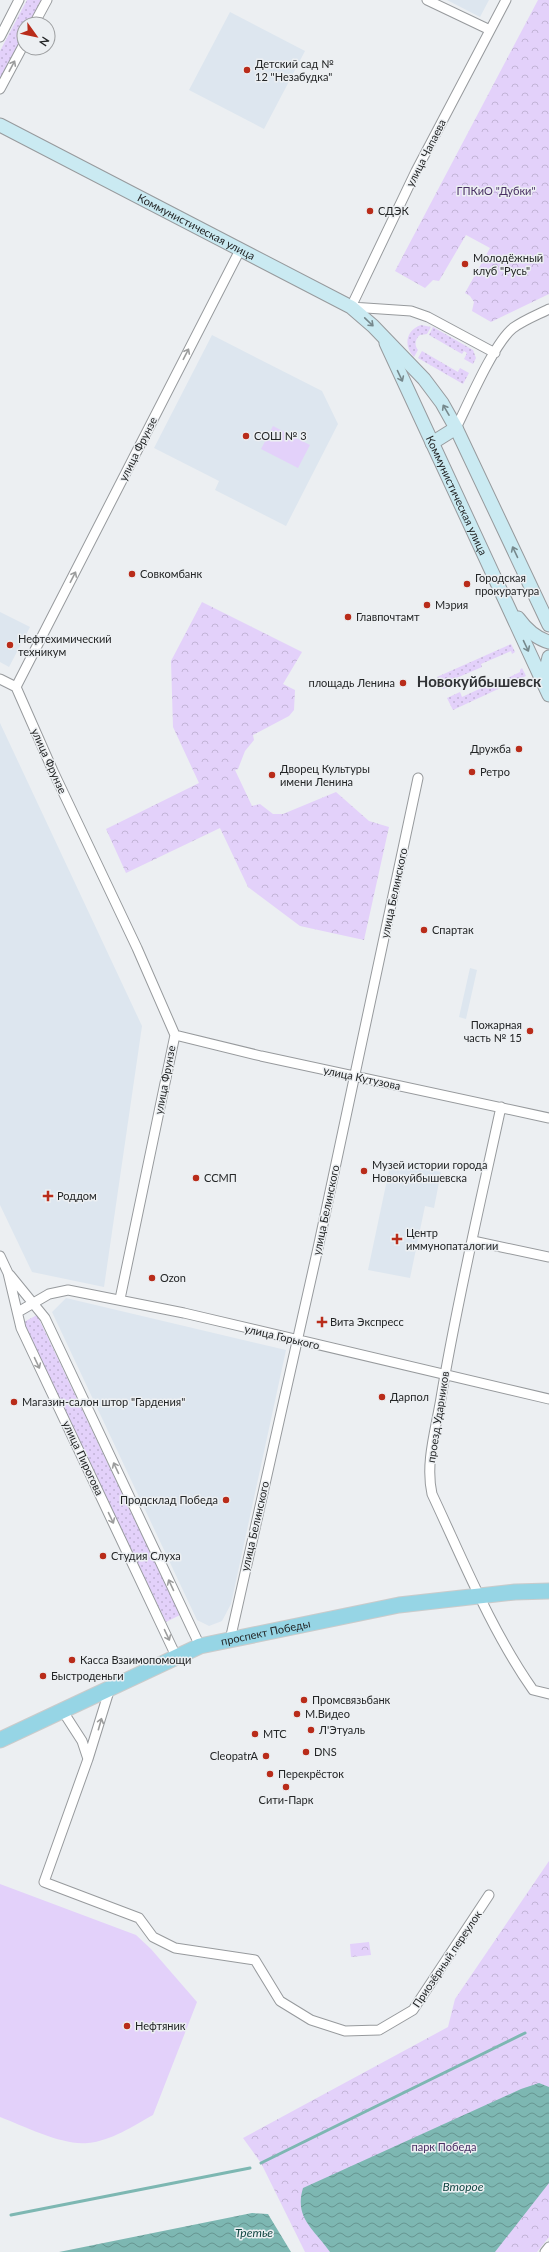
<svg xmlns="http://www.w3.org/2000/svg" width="549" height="2252" viewBox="0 0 549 2252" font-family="Lato,sans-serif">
  <defs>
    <pattern id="grass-dots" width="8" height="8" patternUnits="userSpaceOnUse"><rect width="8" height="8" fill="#e3d1fa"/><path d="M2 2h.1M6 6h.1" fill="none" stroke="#c2b3d6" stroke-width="1.8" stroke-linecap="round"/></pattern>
    <pattern id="park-crowns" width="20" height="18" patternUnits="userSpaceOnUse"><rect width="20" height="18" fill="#e3d1fa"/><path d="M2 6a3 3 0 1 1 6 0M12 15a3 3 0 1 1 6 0" fill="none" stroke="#c2b3d6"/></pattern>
    <pattern id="water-waves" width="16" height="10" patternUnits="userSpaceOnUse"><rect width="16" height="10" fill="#7db7b2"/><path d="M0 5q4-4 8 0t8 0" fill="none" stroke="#669591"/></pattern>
  </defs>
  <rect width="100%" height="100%" fill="#eceff2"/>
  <path fill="#dde6ef" d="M447,0H489L480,17Z
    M230,12L305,51L264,129L189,90Z
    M212,335L322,391L338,424L286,526L215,490L219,481L154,448Z
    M0,612L30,627L9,667L0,662Z
    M0,723L142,1026L104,1287L32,1272L0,1205Z
    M470,968L477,970L466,1019L459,1017Z
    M391,1161L441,1172L434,1208L425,1206L410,1278L368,1270Z
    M66,1298L286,1350L231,1604L222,1621L209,1626L197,1620L52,1312Z"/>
  <path fill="url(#grass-dots)" d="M27,0H41L29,24H24V33L0,79V51Z
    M421,325L431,327L427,334L420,335C415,339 414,345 418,350L414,357C403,346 406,330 421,325Z
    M433,327L473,350L476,358L473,364L464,359L467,353L464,351L462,354L429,335Z
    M422,351L458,372L460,368L469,373L463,384L418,358Z
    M511,644L515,652L512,654L511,651L481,664L482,667L454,679L456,683L443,689L437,677Z
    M522,668L526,676L453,710L447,698L460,692L462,697L490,684L491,686L520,672V670Z
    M37,1315L180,1615L166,1622L22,1323Z"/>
  <path fill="url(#park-crowns)" d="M538,0H549V294L491,322L472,311L474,302L470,296L465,293L490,248L466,235L439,281L433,280L425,288L395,271Z
    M202,602L302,652L283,684L295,690L294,710L289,716L253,735L254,740L245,751L238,769L235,770L252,806L260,804L273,814H283L336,792L369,821L389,827L364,940L300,926L248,887L220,828L126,873L106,829L199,783L173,727L171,661Z
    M549,1861V2237L537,2252H305L261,2163L243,2138L448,2027L455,1999Z
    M369,1942L371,1955L351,1957L350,1944Z"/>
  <path fill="#e3d1fa" d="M273,426L310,445L298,468L261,449Z
    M0,1884L136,1935L151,1949L197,2002L153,2115C133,2126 111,2141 88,2143C63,2146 24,2126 0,2117Z"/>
  <path fill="url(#water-waves)" d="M539,2083L549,2087V2183L495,2252H330C314,2229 294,2218 303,2188L521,2089Z
    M252,2213L268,2214L291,2252H59Z"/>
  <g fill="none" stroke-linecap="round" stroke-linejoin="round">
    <path stroke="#7db7b2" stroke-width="3" d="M261,2163L525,2033
      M11,2215L250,2168"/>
    <g stroke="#979a9d" stroke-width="11">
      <path id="minor" d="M427,0L490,30
        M34,24L47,0
        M0,37L19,0
        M0,89L24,44
        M495,353L428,317L411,311L351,307L416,171L506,0
        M456,428C468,404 494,343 513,328C524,320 537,315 549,309
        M0,679L16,687
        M16,687L53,771L137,948L175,1035L120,1299
        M16,687L240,250
        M175,1035L261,1056L549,1118
        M501,1107C480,1204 457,1301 441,1398C436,1429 425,1463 432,1494C463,1560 491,1630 533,1690L549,1694
        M473,1241L549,1257
        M0,1256L8,1273L21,1328L176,1656
        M10,1275L45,1318L200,1646
        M18,1312L49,1294L68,1290L184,1313L549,1399
        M230,1640L318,1248L418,778
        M62,1710L82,1741L88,1759L44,1882L139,1918L153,1937L175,1948L255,1960L280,2001L311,2020L345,2031L379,2030L413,2010L489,1895
        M88,1759L110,1688
        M545,2252L549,2247"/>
    </g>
    <g stroke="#979a9d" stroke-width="15">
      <g id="secondary">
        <path id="s1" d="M0,125L351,307L373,326L424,379L442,403L456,428L549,625"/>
        <path id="s2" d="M386,343L549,695"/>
        <path d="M432,443L456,428"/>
        <path d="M518,618C526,629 535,638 549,642"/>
        <path d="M548,684L545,673L549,657"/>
      </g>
    </g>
    <g stroke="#cacbcb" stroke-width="17">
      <g id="primary">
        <path id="s3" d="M0,1740L200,1646L399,1605L515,1592L549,1591"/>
      </g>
    </g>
    <use href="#minor" stroke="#fff" stroke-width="9"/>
    <use href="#secondary" stroke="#caeaf2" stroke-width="13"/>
    <use href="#primary" stroke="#96d5e5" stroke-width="15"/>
  </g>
  <defs><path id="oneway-shaft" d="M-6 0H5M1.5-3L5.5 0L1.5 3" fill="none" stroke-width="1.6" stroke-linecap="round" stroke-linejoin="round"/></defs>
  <g stroke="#9c9d9d">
    <use href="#oneway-shaft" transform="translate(12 66) rotate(-62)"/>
    <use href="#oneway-shaft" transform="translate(186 354) rotate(-63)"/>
    <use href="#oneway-shaft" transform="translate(73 577) rotate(-63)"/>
    <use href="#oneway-shaft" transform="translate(37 1363) rotate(65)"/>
    <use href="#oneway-shaft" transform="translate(116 1468) rotate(-115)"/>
    <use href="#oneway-shaft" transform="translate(111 1518) rotate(65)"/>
    <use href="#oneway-shaft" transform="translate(171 1585) rotate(-115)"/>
    <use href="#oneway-shaft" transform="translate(167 1635) rotate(65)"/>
    <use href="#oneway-shaft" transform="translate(100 1724) rotate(-74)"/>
  </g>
  <g stroke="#76888c">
    <use href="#oneway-shaft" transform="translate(369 322) rotate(44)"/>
    <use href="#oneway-shaft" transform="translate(400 376) rotate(65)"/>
    <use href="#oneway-shaft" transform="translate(446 410) rotate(-120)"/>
    <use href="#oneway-shaft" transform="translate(515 552) rotate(-115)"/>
    <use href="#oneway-shaft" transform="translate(526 646) rotate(65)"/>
  </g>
  <g fill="#b92c1a" stroke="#eceff2" stroke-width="1.5">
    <circle cx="247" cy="70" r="4"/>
    <circle cx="370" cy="211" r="4"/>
    <circle cx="465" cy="264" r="4"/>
    <circle cx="246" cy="436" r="4"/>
    <circle cx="132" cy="574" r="4"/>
    <circle cx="467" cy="584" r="4"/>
    <circle cx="427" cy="605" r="4"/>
    <circle cx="348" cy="617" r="4"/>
    <circle cx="10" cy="645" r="4"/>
    <circle cx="403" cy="683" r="4"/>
    <circle cx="519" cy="749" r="4"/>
    <circle cx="472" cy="772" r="4"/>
    <circle cx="272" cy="775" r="4"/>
    <circle cx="424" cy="930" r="4"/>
    <circle cx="530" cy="1031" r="4"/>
    <circle cx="364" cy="1171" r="4"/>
    <circle cx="196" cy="1178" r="4"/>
    <path d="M46 1190h4v4h4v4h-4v4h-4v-4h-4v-4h4z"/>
    <path d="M395 1233h4v4h4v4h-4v4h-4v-4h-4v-4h4z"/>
    <circle cx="152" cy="1278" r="4"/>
    <path d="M320 1316h4v4h4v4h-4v4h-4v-4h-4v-4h4z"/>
    <circle cx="382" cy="1397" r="4"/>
    <circle cx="14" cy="1402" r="4"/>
    <circle cx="226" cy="1500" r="4"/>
    <circle cx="103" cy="1556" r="4"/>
    <circle cx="72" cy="1660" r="4"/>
    <circle cx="43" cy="1676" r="4"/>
    <circle cx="304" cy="1700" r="4"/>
    <circle cx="297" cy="1714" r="4"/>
    <circle cx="311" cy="1730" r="4"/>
    <circle cx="255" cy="1734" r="4"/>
    <circle cx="306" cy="1752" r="4"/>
    <circle cx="266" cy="1756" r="4"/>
    <circle cx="270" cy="1774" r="4"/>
    <circle cx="286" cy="1787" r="4"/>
    <circle cx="127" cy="2026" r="4"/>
  </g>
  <g text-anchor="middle" stroke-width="3" stroke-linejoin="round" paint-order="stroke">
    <g font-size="11" fill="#232526" stroke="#eceff2" text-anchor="start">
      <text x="255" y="68">Детский сад №<tspan x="255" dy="13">12 "Незабудка"</tspan></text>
      <text x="378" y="215">СДЭК</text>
      <text x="473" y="262">Молодёжный<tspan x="473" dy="13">клуб "Русь"</tspan></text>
      <text x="254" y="440">СОШ № 3</text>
      <text x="140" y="578">Совкомбанк</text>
      <text x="475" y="582">Городская<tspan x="475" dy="13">прокуратура</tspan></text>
      <text x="435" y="609">Мэрия</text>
      <text x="356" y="621">Главпочтамт</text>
      <text x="18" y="643">Нефтехимический<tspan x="18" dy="13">техникум</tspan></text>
      <text x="395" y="687" text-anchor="end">площадь Ленина</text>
      <text x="511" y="753" text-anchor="end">Дружба</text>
      <text x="280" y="773">Дворец Культуры<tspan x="280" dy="13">имени Ленина</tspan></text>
      <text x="480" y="776">Ретро</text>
      <text x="432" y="934">Спартак</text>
      <text x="522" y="1029" text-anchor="end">Пожарная<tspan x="522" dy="13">часть № 15</tspan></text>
      <text x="372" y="1169">Музей истории города<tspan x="372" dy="13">Новокуйбышевска</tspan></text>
      <text x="204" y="1182">ССМП</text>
      <text x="57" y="1200">Роддом</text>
      <text x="406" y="1237">Центр<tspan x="406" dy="13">иммунопаталогии</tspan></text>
      <text x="160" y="1282">Ozon</text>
      <text x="330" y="1326">Вита Экспресс</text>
      <text x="390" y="1401">Дарпол</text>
      <text x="22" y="1406">Магазин-салон штор "Гардения"</text>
      <text x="218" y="1504" text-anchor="end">Продсклад Победа</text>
      <text x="111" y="1560">Студия Слуха</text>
      <text x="80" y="1664">Касса Взаимопомощи</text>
      <text x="51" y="1680">Быстроденьги</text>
      <text x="312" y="1704">Промсвязьбанк</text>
      <text x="305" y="1718">М.Видео</text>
      <text x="319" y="1734">Л'Этуаль</text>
      <text x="263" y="1738">МТС</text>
      <text x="314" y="1756">DNS</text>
      <text x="258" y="1760" text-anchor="end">CleopatrA</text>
      <text x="278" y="1778">Перекрёсток</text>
      <text x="286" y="1804" text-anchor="middle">Сити-Парк</text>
      <text x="135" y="2030">Нефтяник</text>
    </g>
    <g font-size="11" fill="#232526" stroke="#eceff2">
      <text transform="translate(426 153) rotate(-63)" y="4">улица Чапаева</text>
      <text dy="4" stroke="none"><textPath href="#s1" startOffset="221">Коммунистическая улица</textPath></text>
      <text transform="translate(138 449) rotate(-63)" y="4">улица Фрунзе</text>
      <text dy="4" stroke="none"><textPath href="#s2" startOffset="168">Коммунистическая улица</textPath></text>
      <text transform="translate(49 761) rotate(66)" y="4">улица Фрунзе</text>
      <text transform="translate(394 893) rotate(-78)" y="4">улица Белинского</text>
      <text transform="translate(362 1078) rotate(12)" y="4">улица Кутузова</text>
      <text transform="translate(165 1080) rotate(-79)" y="4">улица Фрунзе</text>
      <text transform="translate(326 1210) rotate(-78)" y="4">улица Белинского</text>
      <text transform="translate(282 1337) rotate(13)" y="4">улица Горького</text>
      <text transform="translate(438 1417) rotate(-81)" y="4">проезд Ударников</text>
      <text transform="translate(83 1458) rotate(65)" y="4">улица Пирогова</text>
      <text transform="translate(255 1526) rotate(-77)" y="4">улица Белинского</text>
      <text dy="4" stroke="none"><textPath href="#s3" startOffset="288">проспект Победы</textPath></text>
      <text transform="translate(447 1959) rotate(-56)" y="4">Приозёрный переулок</text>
    </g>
    <g font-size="11" fill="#482f63" stroke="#eceff2">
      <text x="496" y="195">ГПКиО "Дубки"</text>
      <text x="444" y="2151">парк Победa</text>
    </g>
    <g font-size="12" font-style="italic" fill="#124743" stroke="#eceff2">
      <text x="463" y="2191">Второе</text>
      <text x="254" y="2237">Третье</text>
    </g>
    <g font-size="15" font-weight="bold" fill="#303235" stroke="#eceff2">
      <text x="479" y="687">Новокуйбышевск</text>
    </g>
  </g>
  <g transform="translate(36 36) rotate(123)"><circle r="19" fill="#eceff2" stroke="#9c9ea0"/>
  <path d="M0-3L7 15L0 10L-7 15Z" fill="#b92c1a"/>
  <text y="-6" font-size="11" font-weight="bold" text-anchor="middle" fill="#232526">N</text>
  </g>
</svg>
